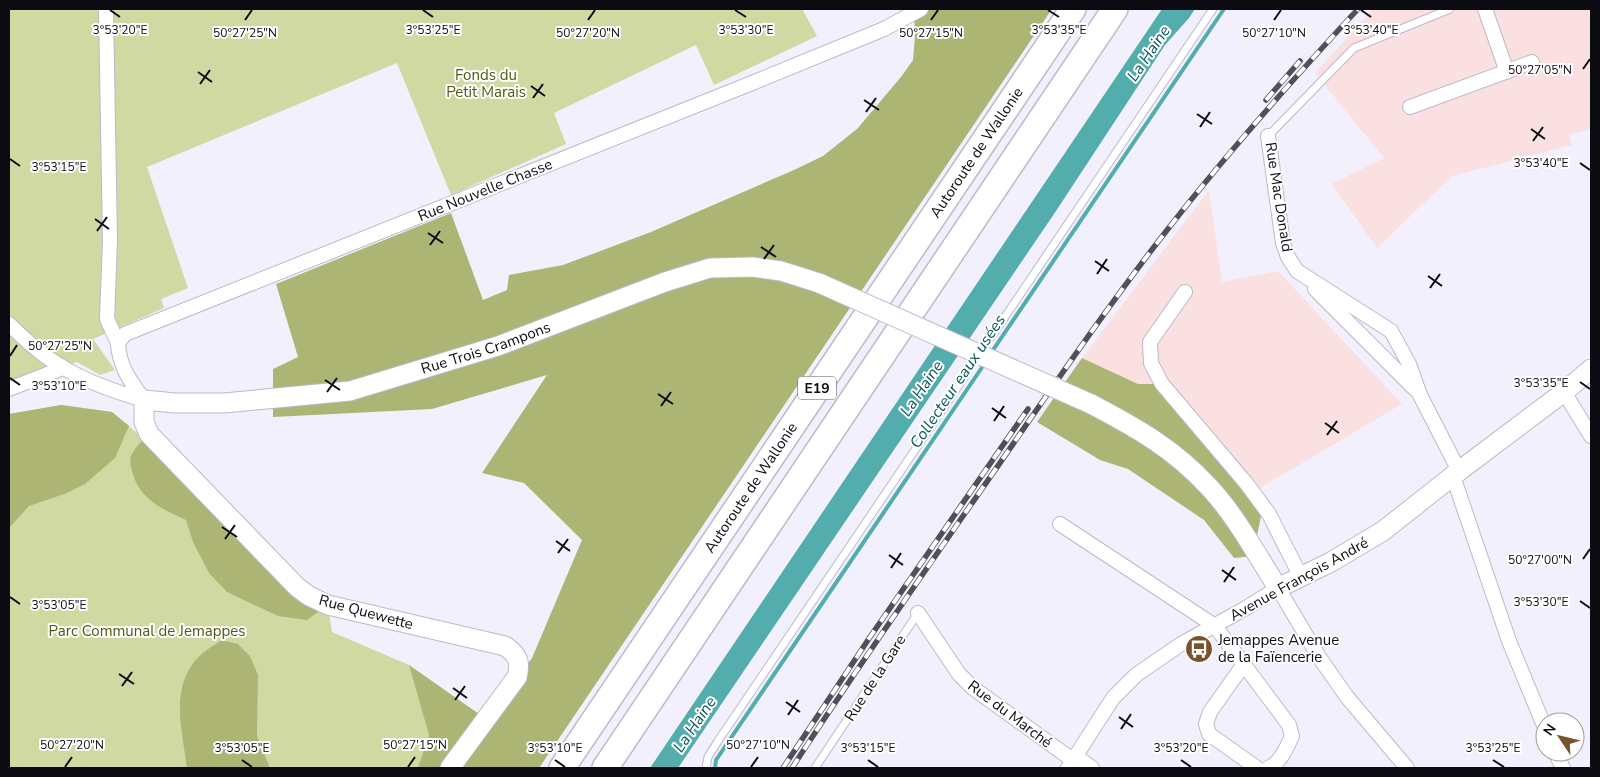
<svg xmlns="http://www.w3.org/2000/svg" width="1600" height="777" viewBox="0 0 1600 777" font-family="'Nunito Sans',sans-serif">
  <rect width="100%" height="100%" fill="#f2f0fc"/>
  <path fill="#fbe0e1" d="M1373,9H1591V129L1569,134L1572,145L1452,176L1377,248L1332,184L1384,158L1315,73Z
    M1209,190L1222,282L1278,271L1402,404L1253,492L1162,384H1138L1082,358Z"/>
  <path fill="#d1d9a3" d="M9,9H802L817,36L714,85L696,45L554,113L566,144L451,195L397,63L147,167L188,288L161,299L164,308L93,339L115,370L100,375L77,362L9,389Z
    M61,405L112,412L137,433L149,434L328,605L332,632L409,665L486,719L448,768H9V414Z"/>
  <path fill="#adb575" d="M921,9H1052L539,768H450L532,658L582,540L524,483L482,473L547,375L432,409L273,417V369L298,357L276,284L451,213L483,300L507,290L509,275L563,265L651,232L794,170L823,156L857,129L901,77L913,60L915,36L914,13Z
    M1082,358L1138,384H1162L1263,506L1253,556L1234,558L1204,520L1128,469L1100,460L1037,422Z
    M61,405L112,412L129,426L115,458L85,484L67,493L29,506L10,527L9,546V414Z
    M149,434L328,605L307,620L278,616L227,592L209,573L193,542L186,520C162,509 139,499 132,471C131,466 129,461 131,456C134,448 143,440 149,434Z
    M222,640L238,644L250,656L258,675L257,736L270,768H187C183,735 171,694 192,665C199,654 211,647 222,640Z
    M409,665L486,719L448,768H418L429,735Z"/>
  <path fill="#53adad" d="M1162,9H1195L1189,18L1165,45L1056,211L678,768H650Z"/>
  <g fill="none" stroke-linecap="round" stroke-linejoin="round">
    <path stroke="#53adad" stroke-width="4" d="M991,353L1224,9
      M715,768L716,760L985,363"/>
    <g stroke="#bcb9cd" stroke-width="9">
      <path id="lane" d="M1268,136L1354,48L1450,9
        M706,768L708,757L718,741L965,376C970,361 980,346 992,336L1213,9
        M815,768L918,613"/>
    </g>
    <g stroke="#bcb9cd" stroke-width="16">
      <path id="street" d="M106,9L110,241L107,319L118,343
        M1485,9L1507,72
        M1410,107L1532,62
        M1268,136L1283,243L1288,257L1297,271L1391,331L1409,364L1420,395L1459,471
        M1315,289L1416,390
        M1185,292L1150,342L1151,363L1162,384L1246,483L1269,514L1301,577
        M9,324C25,340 44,357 64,368C89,383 116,392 144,400
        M9,389L63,368
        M1564,392L1591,436
        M144,400C130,381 119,366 118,343L125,334L752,83L884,29L921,9
        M1453,476L1509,641L1545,728
        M1060,524L1215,626L1289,725L1292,736C1287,747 1280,764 1268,768
        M918,613L959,674L973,688L1074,761
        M1244,664L1210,712L1206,724L1209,734L1257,768
        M1555,752L1563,768
        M1077,757L1092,768
        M1068,768L1113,698L1136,675L1181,644L1246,608L1278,588L1319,657L1347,697L1407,768"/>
    </g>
    <g stroke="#bcb9cd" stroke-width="21">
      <g id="secondary">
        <path d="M1091,404C1137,428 1174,449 1209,487C1237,517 1256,554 1278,588L1331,562L1383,531L1459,471L1564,392L1591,369"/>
        <path id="s1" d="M450,768L517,677C521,662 518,655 505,646L328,605L309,596L297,587L149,434L144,422V400L175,403H224L350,391L498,346L665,282L710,268L753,267L781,271L819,283"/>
      </g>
    </g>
    <g stroke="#bcb9cd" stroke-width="28">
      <g id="highway">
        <path id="s2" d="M562,768L1073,9"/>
        <path d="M605,768L1115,9"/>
      </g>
    </g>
    <use href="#lane" stroke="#fff" stroke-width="7"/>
    <use href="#street" stroke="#fff" stroke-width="14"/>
    <use href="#secondary" stroke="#fff" stroke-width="19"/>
    <use href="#highway" stroke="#fff" stroke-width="25"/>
    <g stroke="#515058" stroke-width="5.5">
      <path id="rail" d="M1266,100L1300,61
        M783,768L870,637L1028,409
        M792,768C847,683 905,600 963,516C1031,419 1098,318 1171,225C1230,150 1293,79 1358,9"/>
    </g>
    <use href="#rail" stroke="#fff" stroke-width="4" stroke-dasharray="11" stroke-linecap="butt"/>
    <g stroke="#bcb9cd" stroke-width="21" stroke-linecap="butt">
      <path id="secondary-bridge" d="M819,283L1091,404"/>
    </g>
    <use href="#secondary-bridge" stroke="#fff" stroke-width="19"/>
  </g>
  <path fill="none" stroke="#0c0b11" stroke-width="2" d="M110,10L120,17M423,10L433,17M735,10L746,17M1048,10L1059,17M1361,10L1371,17M245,20L252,10M588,20L595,10M931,20L938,10M1274,20L1281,10M1583,69L1590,59M198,72L212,82M200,84L210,70M531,86L545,96M533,98L543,84M864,100L879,110M866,112L876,98M1197,114L1212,124M1200,127L1210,112M1531,129L1545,139M1533,141L1543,127M10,159L20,166M1580,163L1590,170M95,219L109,229M97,231L107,217M428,233L443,243M430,245L440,231M761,247L776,257M764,259L774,245M1095,261L1109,271M1097,274L1107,259M1428,276L1442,286M1430,288L1440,274M10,356L17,345M10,378L20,385M325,380L340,390M1580,382L1590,389M327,392L337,378M658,394L673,404M661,406L671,392M992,408L1006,418M994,421L1004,406M1325,423L1339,433M1327,435L1337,421M222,527L237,537M225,539L235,525M556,541L570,551M558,553L568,539M889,555L903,565M1583,559L1590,549M891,568L901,553M1222,570L1236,580M1224,582L1234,567M10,597L20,604M1580,601L1590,608M119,674L134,684M122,686L132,672M453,688L467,698M455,700L465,686M786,702L800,712M788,715L798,700M1119,717L1133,727M1121,729L1131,714M242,760L252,767M555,760L565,767M868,760L878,767M1181,760L1191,767M1493,760L1504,767M65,767L72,757M408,767L415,757M751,767L758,757"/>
  <defs>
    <g id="bus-disc" transform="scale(1.4375)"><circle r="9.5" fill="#76552c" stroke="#fff"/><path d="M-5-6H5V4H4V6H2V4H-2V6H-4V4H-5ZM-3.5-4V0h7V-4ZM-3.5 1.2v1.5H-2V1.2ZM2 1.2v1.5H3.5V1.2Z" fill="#fff"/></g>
  </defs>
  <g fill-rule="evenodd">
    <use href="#bus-disc" x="1199" y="649"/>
  </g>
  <g text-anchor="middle" stroke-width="4" stroke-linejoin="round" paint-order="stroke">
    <rect fill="#fff" stroke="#555458" stroke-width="1" x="798" y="376.5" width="38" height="23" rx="4"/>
    <g font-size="14" font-weight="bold" fill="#0c0b11">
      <text x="817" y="393">E19</text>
    </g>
    <g font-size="15" fill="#52590f" stroke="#fff">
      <text x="486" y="80">Fonds du<tspan x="486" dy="17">Petit Marais</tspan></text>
      <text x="147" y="636">Parc Communal de Jemappes</text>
    </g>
    <g font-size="15" fill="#0c0b11" stroke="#fff">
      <text dy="5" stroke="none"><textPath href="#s2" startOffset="742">Autoroute de Wallonie</textPath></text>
      <text transform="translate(485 190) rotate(-22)" y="5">Rue Nouvelle Chasse</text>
      <text transform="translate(1279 197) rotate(81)" y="5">Rue Mac Donald</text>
      <text dy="5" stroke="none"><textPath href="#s1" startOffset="964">Rue Trois Crampons</textPath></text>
      <text dy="5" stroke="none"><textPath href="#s2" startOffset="338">Autoroute de Wallonie</textPath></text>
      <text transform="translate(1299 579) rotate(-29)" y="5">Avenue François André</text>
      <text transform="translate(366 612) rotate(15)" y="5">Rue Quewette</text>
      <text transform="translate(875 678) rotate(-57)" y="5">Rue de la Gare</text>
      <text transform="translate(1010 714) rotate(37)" y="5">Rue du Marché</text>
    </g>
    <g font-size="15" fill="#0c0b11" stroke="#fff" text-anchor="start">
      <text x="1218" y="645">Jemappes Avenue<tspan x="1218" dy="17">de la Faïencerie</tspan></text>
    </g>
    <g font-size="16" font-style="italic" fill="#045758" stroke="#fff">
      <text transform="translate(1148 53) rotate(-56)" y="6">La Haine</text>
      <text transform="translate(957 381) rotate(-56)" y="6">Collecteur eaux usées</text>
      <text transform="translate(921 388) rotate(-56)" y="6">La Haine</text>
      <text transform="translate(694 724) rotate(-56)" y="6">La Haine</text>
    </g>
  </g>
  <g font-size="12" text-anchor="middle" fill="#0c0b11" stroke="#fff" stroke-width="4" stroke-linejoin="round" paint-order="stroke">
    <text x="120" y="34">3°53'20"E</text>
    <text x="433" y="34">3°53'25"E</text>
    <text x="746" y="34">3°53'30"E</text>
    <text x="1059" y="34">3°53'35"E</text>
    <text x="1371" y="34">3°53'40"E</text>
    <text x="245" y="37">50°27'25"N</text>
    <text x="588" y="37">50°27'20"N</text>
    <text x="931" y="37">50°27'15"N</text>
    <text x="1274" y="37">50°27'10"N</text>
    <text x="1540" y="74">50°27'05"N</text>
    <text x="1541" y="167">3°53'40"E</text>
    <text x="59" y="171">3°53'15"E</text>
    <text x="60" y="350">50°27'25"N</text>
    <text x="1541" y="387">3°53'35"E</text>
    <text x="59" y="390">3°53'10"E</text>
    <text x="1540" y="564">50°27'00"N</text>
    <text x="1541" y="606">3°53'30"E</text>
    <text x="59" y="609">3°53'05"E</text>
    <text x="72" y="749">50°27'20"N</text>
    <text x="415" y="749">50°27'15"N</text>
    <text x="758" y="749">50°27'10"N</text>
    <text x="242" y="752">3°53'05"E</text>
    <text x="555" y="752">3°53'10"E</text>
    <text x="868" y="752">3°53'15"E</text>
    <text x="1181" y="752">3°53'20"E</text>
    <text x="1493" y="752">3°53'25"E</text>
  </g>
  <rect width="1600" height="777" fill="none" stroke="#0c0b11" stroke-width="20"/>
  <g transform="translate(1560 737) rotate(305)"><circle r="24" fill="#ffffff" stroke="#9e9da0"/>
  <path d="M0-4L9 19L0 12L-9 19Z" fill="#76552c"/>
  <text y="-8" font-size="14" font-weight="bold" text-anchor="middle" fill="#0c0b11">N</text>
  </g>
</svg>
